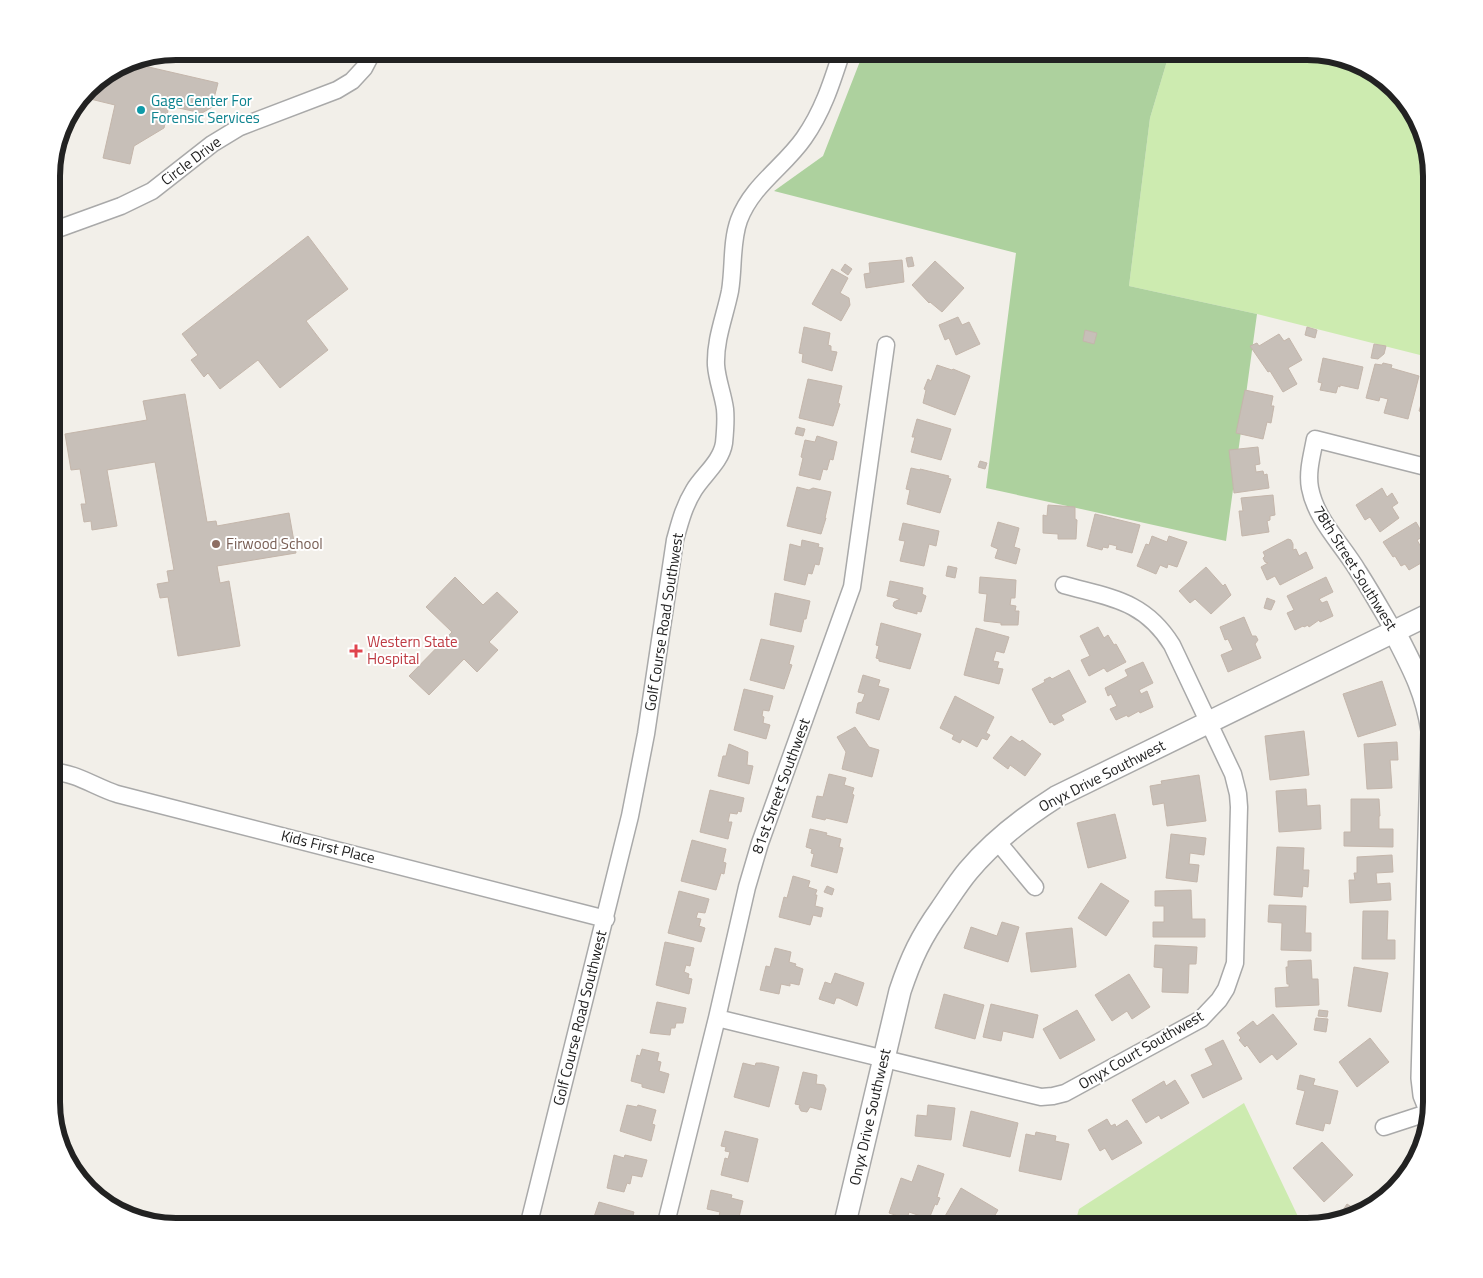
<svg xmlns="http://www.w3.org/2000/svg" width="1483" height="1278" viewBox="0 0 1483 1278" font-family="'Titillium Web',sans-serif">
  <rect width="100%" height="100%" fill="#f2efe9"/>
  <path fill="#cdebb0" d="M1170,51H1307L1355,61L1390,82L1422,128L1432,176V358L1257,314L1129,286L1150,118Z
    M1244,1103L1303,1227H1074L1079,1209Z"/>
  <path fill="#add19e" d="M864,51H1170L1150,118L1129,286L1257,314L1226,541L986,488L1016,253L774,191L823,156Z"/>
  <path fill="#c7bfb8" stroke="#c4b6ab" d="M127,62L218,83L213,102L219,103L202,113L169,106L164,128L134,146L130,164L103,158L115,105L82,97L93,82Z
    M308,236L348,289L306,321L328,350L280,388L258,360L220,389L208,373L204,377L191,360L198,355L182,334Z
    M912,257L914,266L908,267L906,258Z
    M902,260L904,282L866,288L864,274L870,273L869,263Z
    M935,261L964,288L942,312L930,302L929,303L912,285Z
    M845,264L852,269L848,275L841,270Z
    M832,269L848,278L840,293L849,298L850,305L841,321L812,304Z
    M958,317L962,325L969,322L980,344L956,355L949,338L945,340L939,325Z
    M804,327L830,333L828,345L831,346V351L837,352L832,371L802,362L803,354L799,353Z
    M1307,327L1317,330L1315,338L1305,335Z
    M1085,330L1097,333L1094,344L1083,341Z
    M1279,334L1284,341L1289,338L1302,360L1288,368L1297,384L1283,392L1270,371L1268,372L1250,346L1257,343L1259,346Z
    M1374,344L1386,346L1384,354L1378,359L1371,358Z
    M1323,358L1363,367L1358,389L1340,385V387L1338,386L1336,393L1320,390L1322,383L1318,382Z
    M1383,363L1392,365L1391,368L1419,376L1408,419L1384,413L1388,399L1380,397L1379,401L1366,398L1375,364L1382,365Z
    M937,365L952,370L953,369L970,376L955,415L923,403L926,390L924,389L928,379L931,381Z
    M1429,377L1432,378V415L1419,411Z
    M808,379L842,386L838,403L840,404L833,426L799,418Z
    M1245,390L1273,396L1271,406H1274L1271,423L1267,422L1263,439L1236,433Z
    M185,394L207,522L216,521L217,526L289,513L296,553L217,566L220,583L229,581L240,646L178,656L168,597L160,598L157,584L169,582L167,571L174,570L155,462L107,470L117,526L92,530L91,521L84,522L81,504H86L80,469L71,470L65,434L147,420L143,401Z
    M917,419L951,429L941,460L911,452L915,437H912Z
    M797,427L805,429L803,436L795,434Z
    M817,436L837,442L833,460L830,459L827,470L823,469L820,480L799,475L803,458L801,457L805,440L815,442Z
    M1258,447L1260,464L1255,465L1256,472L1263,471L1264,475L1267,474L1269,488L1234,493L1229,450Z
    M980,461L987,463L985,469L978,467Z
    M911,468L920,470V469L949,476L948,478L951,479L940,513L907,504L910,490L906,489Z
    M797,487L809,490L813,488L831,492L825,518H826L821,534L787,526Z
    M1382,488L1387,497L1392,493L1398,503L1392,507L1399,518L1380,532L1370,517L1365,520L1356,505Z
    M1273,495L1275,515L1270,516V520L1267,521L1269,532L1242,536L1239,511H1243L1241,498Z
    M1048,505L1075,507V519L1077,520L1076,539H1058V534L1043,533V515L1047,516Z
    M1095,514L1140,525L1132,553L1116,549L1117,546L1109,544L1108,548L1103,547L1102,550L1087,546Z
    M998,522L1019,528L1014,547L1020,549L1016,564L995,558L998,549L991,546Z
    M1416,522L1424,536L1417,540L1428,559L1409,570L1405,564L1401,566L1395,556L1393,557L1383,542Z
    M903,523L939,531L936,546L929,544L924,566L900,561L905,541L899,540Z
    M1152,536L1167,542L1169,536L1187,542L1177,567L1168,564L1167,568L1160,565L1156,574L1137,566L1146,544L1149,545Z
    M1288,539L1291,540L1293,544V550L1296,549L1299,556L1306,552L1313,568L1280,585L1275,576L1267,580L1261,567L1268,563L1265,562L1263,558L1265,556L1263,552Z
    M802,540L819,544L818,547L823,548L819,565L815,564L812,574L808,573L805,585L784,580L790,544L801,547Z
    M948,566L957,568L955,578L946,576Z
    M1206,567L1223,586L1225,584L1231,595L1211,614L1195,599L1190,603L1179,591Z
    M455,577L483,605L497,592L518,612L489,642L498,650L477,672L464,659L429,695L409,676L452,632L426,607Z
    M980,577L1016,580L1015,598H1011L1010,605L1016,606L1015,611H1019L1018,625H1001V623L984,621L987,594L979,593Z
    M1326,577L1333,592L1319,599L1322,603L1327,601L1333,616L1320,622L1319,620L1309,627L1308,625L1304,627L1303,626L1295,630L1287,613L1294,610L1287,596Z
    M890,581L923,588L922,594L926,596L921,612L917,611V614L895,608L893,606L894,602L900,599L887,596Z
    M775,593L810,601L806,619H804L801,632L770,625Z
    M1267,598L1275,601L1271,610L1264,608Z
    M1244,617L1252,636H1256L1258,640L1255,644L1261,658L1228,672L1221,655L1233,650L1228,639L1225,640L1220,627Z
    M881,623L921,634L910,669L879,661V659L876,658L879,646L876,645Z
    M1098,627L1104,638L1108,635L1114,645L1116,644L1126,662L1107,672L1104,668L1089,676L1081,660L1090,656L1080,636Z
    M976,628L1009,637L1004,653L996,651L993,661L999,662L997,668L1003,669L999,684L964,675Z
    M761,639L794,646L789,664L792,665L784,689L750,680Z
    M1143,662L1153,683L1139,690L1141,694L1147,691L1153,707L1140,713L1139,711L1128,717L1127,715L1116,720L1110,709L1117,706L1111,694L1108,696L1105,688L1128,676L1125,670Z
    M1069,670L1086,702L1061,715L1064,720L1054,725L1052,722L1050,723L1032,689L1045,682L1044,680L1050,677L1052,679Z
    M863,675L880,680L878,686L889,689L879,720L856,713L858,703L862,702L865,694L858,692Z
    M1382,681L1396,725L1358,737L1343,694Z
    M744,689L773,696L769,711L763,710L762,716L764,717L763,723L770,725L766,739L734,730Z
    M955,696L994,717L986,733L990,735L987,740L982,738L977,747L962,739L960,743L952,739L954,735L940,728Z
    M855,727L869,747L879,750L872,777L842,769L846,752L837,737Z
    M1304,731L1309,775L1270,780L1265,736Z
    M1011,736L1020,742L1022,740L1041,754L1025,776L1010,765L1008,769L993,758Z
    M1397,742L1398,760H1390L1392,788L1367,789L1364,744Z
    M729,744L748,752L747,765L753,766L749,784L718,776L723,756H726Z
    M829,774L846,778L844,785L854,788L852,794L854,795L847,823L826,818L825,820L812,817L817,796L823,797Z
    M1199,775L1206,821L1167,826L1164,803L1153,805L1150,786L1162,784L1161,781Z
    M1306,789L1307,806L1320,805L1321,829L1279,832L1276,791Z
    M710,790L744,798L741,812L738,811L737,814L730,813L728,822H732L728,839L700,832Z
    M1351,799H1379L1380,816H1379V829H1393V847L1344,846V832H1351Z
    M1115,814L1126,858L1088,868L1077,823Z
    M810,829L827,833L826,835L841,839L839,847L843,848L837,873L811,866L814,854L811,853L812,849L806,847Z
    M1171,834L1206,838L1204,855L1190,853L1189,864L1199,865L1197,882L1166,878Z
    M692,840L726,849L723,862L726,863L724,874L721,873L716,890L681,881Z
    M1277,847L1304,848L1303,870H1309L1308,887L1303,886L1302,897L1274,895Z
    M1392,855L1393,872L1376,873L1377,884L1390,883L1391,900L1350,903L1349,880H1355L1354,873H1357V857Z
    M793,876L810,881L808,887L817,890L815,895H817L815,906L823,908L821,917L813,915L810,925L779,917L784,897L787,898Z
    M1101,883L1129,901L1106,936L1078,918Z
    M827,886L834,889L832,895L824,892Z
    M1191,890L1192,919H1205V937H1153V922H1164V906H1155V891Z
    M679,891L709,899L705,913L698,912L696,918L701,919L699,926L705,928L701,942L668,933Z
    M1269,905L1306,906L1305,933H1311V951L1281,950L1282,923L1268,922Z
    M1363,911H1388L1387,940H1395V959H1362Z
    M1002,922L1019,927L1008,962L964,948L971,927L997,936Z
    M1072,928L1076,967L1031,972L1026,933Z
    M665,942L694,948L690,966L686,965L684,972L689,974L688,978L692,979L689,994L656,985Z
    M1155,945L1197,947L1196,964H1189L1188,993L1162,992L1163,968L1154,967Z
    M775,948L791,952L789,962L796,964L795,966L803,969L799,985L790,983V986L781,984L779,994L760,990L766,966L770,967Z
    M1311,960L1312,979H1318L1319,1005L1276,1007L1275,988L1289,987V984H1287L1286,967H1288V961Z
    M1354,967L1388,973L1381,1012L1348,1006Z
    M835,973L864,983L857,1006L839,998H836L834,1004L819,999L825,982L831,984Z
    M1129,974L1150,1007L1132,1019L1127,1011L1112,1021L1095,995Z
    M944,994L984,1005L975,1039L935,1028Z
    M657,1002L686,1008L683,1023H676L675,1028H671L670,1035L650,1033Z
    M991,1004L1038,1015L1033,1038L1003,1031L1001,1041L983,1037Z
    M1077,1010L1095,1040L1060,1059L1043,1029Z
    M1319,1010L1328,1011L1327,1017L1318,1016Z
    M1273,1014L1297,1044L1277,1060L1272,1054L1260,1063L1247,1045L1245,1047L1239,1040L1241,1038L1237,1033L1253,1021L1257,1026Z
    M1316,1018L1328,1019L1326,1032L1314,1030Z
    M1370,1038L1389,1062L1357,1087L1339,1062Z
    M1223,1040L1242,1079L1203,1098L1191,1075L1213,1065L1205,1049Z
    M642,1049L659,1053L657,1061L661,1062L659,1071L669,1074L664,1093L642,1087V1084L631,1081L637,1055L640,1056Z
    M743,1063L755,1066L756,1063H762L779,1067L769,1107L734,1097Z
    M803,1072L817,1075L816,1084L824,1085L826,1089L821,1110L810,1107L807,1112L801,1111L799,1107L800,1105L795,1104Z
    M1300,1075L1315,1079L1313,1085L1338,1091L1330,1124L1325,1123L1323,1131L1296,1124L1305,1091L1297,1089Z
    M1175,1080L1189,1103L1161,1119L1159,1115L1146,1123L1132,1100L1164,1081L1166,1086Z
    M627,1105L637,1107L638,1105L656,1110L652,1124L655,1125L651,1141L620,1131Z
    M928,1105L955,1108L951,1140L915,1136L917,1115L927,1116Z
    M971,1111L1018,1123L1010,1157L963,1146Z
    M1107,1119L1111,1126L1115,1124L1116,1127L1127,1120L1142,1143L1112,1160L1105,1148L1100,1151L1088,1130Z
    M725,1131L758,1139L748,1182L721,1175L725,1158L728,1159L730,1152L725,1151L726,1147L721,1146Z
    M1036,1132L1056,1136L1055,1141L1069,1144L1061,1180L1019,1171L1026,1134L1035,1136Z
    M1322,1142L1353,1175L1324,1202L1293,1168Z
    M614,1155L624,1158L625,1155L647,1160L642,1177L632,1175L630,1184L627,1183L624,1192L607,1188Z
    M918,1165L944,1174L937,1197L940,1198L937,1205L935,1204L929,1219L909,1212L907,1219L889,1213L901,1178L912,1182Z
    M961,1188L998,1210L988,1227H960L944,1218Z
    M711,1190L732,1195L731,1198L743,1201L737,1225H735V1227H716L720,1212L707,1209Z
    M599,1202L634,1212L630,1227H601L602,1223L593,1220Z
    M1347,1204L1361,1213L1355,1217L1336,1221Z"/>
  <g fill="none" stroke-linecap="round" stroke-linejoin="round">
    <g stroke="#a9a9a9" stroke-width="19">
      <path id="minor" d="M52,231L121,206L152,191L212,144L240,127L337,90L352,81L364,68L373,51
        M1394,631C1382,611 1371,591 1358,571C1342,544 1316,520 1310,488C1307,472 1312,455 1315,439L1422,466
        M52,772C75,772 95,787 117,794L606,919
        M997,841L1035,887
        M717,1018L1041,1097L1053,1096L1065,1093L1201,1019L1219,1000L1226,989L1235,963L1239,807L1238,794L1233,774L1172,645C1144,600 1110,598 1064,585
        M1384,1127L1430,1112
        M528,1227L630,816L646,734L675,540C680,522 684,506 694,490C703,475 721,462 724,443C725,433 726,419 725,409C723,394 717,380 716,365C715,339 725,316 730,291C734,267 731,242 739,220C752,185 784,167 804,138C823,111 832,82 842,51
        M665,1227L717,1018L747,887L760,843L852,587L886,345"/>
    </g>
    <g stroke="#a9a9a9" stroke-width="24">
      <path id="tertiary" d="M1394,631C1412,666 1426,691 1432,731L1422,1078L1424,1095L1430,1110
        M844,1227L900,991C911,958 921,937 941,909C950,896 958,883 968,871C993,841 1023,818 1056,797L1432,613"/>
    </g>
    <use href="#minor" stroke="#fff" stroke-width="16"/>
    <use href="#tertiary" stroke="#fff" stroke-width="21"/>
  </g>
  <circle fill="#0f9aa8" stroke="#fff" stroke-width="2" cx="141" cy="110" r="5"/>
  <circle fill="#8d6e63" stroke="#fff" stroke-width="2" cx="216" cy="544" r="5"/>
  <path fill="#e0444e" stroke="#fff" stroke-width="2" d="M353.5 643.5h5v5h5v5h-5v5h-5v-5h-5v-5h5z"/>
  <g text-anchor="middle" stroke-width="4" stroke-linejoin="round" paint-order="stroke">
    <g font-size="15" fill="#0d838f" stroke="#fff" text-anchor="start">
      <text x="151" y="106">Gage Center For<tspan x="151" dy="17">Forensic Services</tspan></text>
    </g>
    <g font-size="15" fill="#222" stroke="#fff">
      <text transform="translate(191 161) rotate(-37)" y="5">Circle Drive</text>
      <text transform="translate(1355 568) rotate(58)" y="5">78th Street Southwest</text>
      <text transform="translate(664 622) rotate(-81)" y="5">Golf Course Road Southwest</text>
      <text transform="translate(1102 776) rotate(-27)" y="5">Onyx Drive Southwest</text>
      <text transform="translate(781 786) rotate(-70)" y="5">81st Street Southwest</text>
      <text transform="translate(328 847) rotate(14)" y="5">Kids First Place</text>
      <text transform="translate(580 1018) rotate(-76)" y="5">Golf Course Road Southwest</text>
      <text transform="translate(1141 1050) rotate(-30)" y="5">Onyx Court Southwest</text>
      <text transform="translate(870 1117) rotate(-77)" y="5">Onyx Drive Southwest</text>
    </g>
    <g font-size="15" fill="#785e54" stroke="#fff" text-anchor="start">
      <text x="226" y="549">Firwood School</text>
    </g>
    <g font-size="15" fill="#be3a42" stroke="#fff" text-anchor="start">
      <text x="367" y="647">Western State<tspan x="367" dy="17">Hospital</tspan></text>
    </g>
  </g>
  <path d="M0 0H1483V1278H0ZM176 60H1307A116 116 0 0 1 1423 176V1102A116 116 0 0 1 1307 1218H176A116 116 0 0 1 60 1102V176A116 116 0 0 1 176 60Z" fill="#fff" fill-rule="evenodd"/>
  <path fill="none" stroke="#222" stroke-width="6" d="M176 60H1307A116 116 0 0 1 1423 176V1102A116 116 0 0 1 1307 1218H176A116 116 0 0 1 60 1102V176A116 116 0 0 1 176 60Z"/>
</svg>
